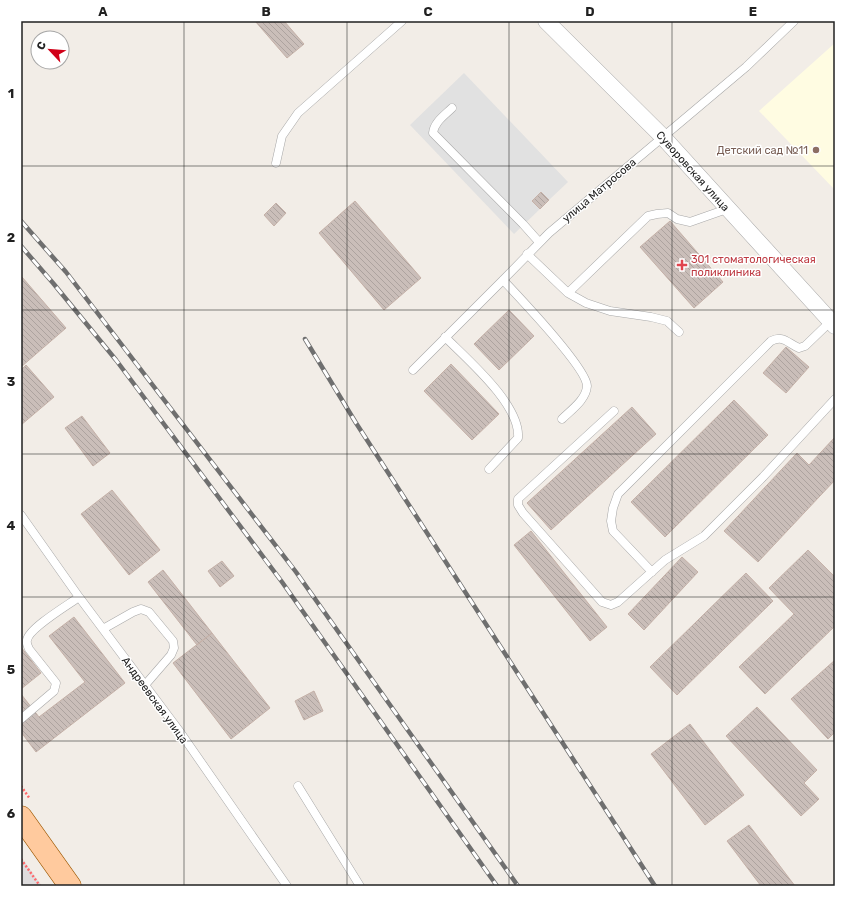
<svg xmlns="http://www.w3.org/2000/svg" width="856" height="907" viewBox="0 0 856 907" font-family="Rubik,sans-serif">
  <defs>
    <pattern id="building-back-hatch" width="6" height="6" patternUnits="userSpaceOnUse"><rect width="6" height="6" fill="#cabeb9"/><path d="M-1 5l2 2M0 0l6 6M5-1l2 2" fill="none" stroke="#ada39f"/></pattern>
  </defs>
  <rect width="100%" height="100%" fill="#f2ede7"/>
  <path fill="#dfddde" d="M21,857L42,886H21Z"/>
  <path fill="#fffce2" d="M835,43V190L759,111Z"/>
  <path fill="#e1e1e1" d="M464,73L568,182L549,200L541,192L532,201L540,209L514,234L410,125Z"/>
  <path fill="url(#building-back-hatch)" stroke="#c5b1a8" d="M255,21H284L304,44L287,58Z
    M541,192L549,200L540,209L532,201Z
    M355,201L421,278L384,310L319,233Z
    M276,203L286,213L274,226L264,215Z
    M670,221L723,282L694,308L640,247Z
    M22,277L66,328L21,367V278Z
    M509,310L534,336L499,370L474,344Z
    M786,347L809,367L786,393L763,373Z
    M451,364L499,414L472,440L424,391Z
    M26,365L54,397L21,425V370Z
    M734,400L768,435L665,537L631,502Z
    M632,407L656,434L551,530L527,503Z
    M82,416L110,453L93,466L65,428Z
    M835,437V480L758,562L724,531L797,453L809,465Z
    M112,490L160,550L129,575L81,514Z
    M531,531L607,627L590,641L514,545Z
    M808,550L835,577V626L765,694L739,667L794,614L769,588Z
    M682,557L698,572L644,630L628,614Z
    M222,561L234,576L220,587L208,571Z
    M163,570L212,633L197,645L148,582Z
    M746,573L773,601L677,695L650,667Z
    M74,617L125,683L36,752L21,732V694L39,717L85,682L49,636Z
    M212,633L270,708L231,739L173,663Z
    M21,647L41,673L21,689Z
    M835,660V732L828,739L791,699Z
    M314,691L323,711L304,720L295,701Z
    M757,707L817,770L804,783L819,799L801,816L726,736Z
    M690,724L744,795L705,825L651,754Z
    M749,825L795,886H761L727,841Z"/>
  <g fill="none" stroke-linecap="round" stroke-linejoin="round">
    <g stroke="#a8a8a8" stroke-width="9">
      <path id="service" d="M452,108C445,115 434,122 433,133L523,224L539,242
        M276,163L282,136L298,113L402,21
        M527,254L568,293L586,303L610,311L651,317L667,321L679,332
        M503,280C518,296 587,368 587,386C586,400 571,410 562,419
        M568,293L648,216L657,214L668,213L677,219L690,222L727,209
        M445,337C467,359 521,405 518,438L489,469
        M413,370L503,280L549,233L746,67L794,21
        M614,411L518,499V505L523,513L602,602L611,605L618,602L665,560L704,536L763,477L835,399
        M21,515L79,597L180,732L287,886
        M652,572L613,531L611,521L613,508L618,494L771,341C784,335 787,343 799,348L805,346L831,321
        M103,629L133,612L141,609L149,612L173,641L174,648L171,655L145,685
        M21,719L54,691L56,683L29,649C28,646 26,644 27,640C29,628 68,605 79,597
        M298,786L360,886"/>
    </g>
    <g stroke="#a8a8a8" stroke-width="17">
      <path id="minor" d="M546,21L662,136L835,326"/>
    </g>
    <g stroke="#9d5700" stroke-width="23">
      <path id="primary" d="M21,817L70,886"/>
    </g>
    <path stroke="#ff6a6c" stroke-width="2.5" stroke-dasharray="2 2" stroke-linecap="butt" d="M21,786L30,799
      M21,859L40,886"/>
    <use href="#service" stroke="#fff" stroke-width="8"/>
    <use href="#minor" stroke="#fff" stroke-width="16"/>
    <use href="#primary" stroke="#ffca9e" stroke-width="22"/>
    <g stroke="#6f6f6f" stroke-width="4.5">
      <path id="rail" d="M21,221L66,272L296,572L518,886
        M21,246L53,283L116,360L282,582L497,886
        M305,339L356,423L655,886"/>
    </g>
    <use href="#rail" stroke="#fff" stroke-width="3" stroke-dasharray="9" stroke-linecap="butt"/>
  </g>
  <path fill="none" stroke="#212121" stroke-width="1" stroke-opacity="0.55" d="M184,21V886M347,21V886M509,21V886M672,21V886M21,166H835M21,310H835M21,454H835M21,597H835M21,741H835"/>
  <circle fill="#8d6e63" stroke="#fff" stroke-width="1.5" cx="816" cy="150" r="4"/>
  <path fill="#e0444e" stroke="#fff" stroke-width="1.5" d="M680 259h4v4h4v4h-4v4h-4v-4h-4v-4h4z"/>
  <g text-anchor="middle" stroke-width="3" stroke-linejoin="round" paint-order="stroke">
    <g font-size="11" fill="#785e54" stroke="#fff" text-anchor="end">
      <text x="808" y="154">Детский сад №11</text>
    </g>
    <g font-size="11" fill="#212121" stroke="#fff">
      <text transform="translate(693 171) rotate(48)" y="4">Суворовская улица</text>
      <text transform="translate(599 190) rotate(-40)" y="4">улица Матросова</text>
      <text transform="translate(155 700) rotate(54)" y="4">Андреевская улица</text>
    </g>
    <g font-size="11" fill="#be3a42" stroke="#fff" text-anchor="start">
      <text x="691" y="263">301 стоматологическая<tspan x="691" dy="13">поликлиника</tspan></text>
    </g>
  </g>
  <rect width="856" height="907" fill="none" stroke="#ffffff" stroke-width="44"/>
  <g transform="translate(50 50) rotate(296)"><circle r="19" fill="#ffffff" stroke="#a6a6a6"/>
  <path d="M0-3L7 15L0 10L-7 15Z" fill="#d10018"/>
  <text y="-6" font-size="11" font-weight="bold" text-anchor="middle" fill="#212121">С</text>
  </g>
  <rect x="22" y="22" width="812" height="863" fill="none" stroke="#212121" stroke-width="1.5"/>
  <g font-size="13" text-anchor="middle" font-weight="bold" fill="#212121">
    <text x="103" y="16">A</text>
    <text x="266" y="16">B</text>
    <text x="428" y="16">C</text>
    <text x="590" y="16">D</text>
    <text x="753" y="16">E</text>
    <text x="11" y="98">1</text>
    <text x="11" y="242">2</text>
    <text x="11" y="386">3</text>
    <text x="11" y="530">4</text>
    <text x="11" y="674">5</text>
    <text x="11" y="818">6</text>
  </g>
</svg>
